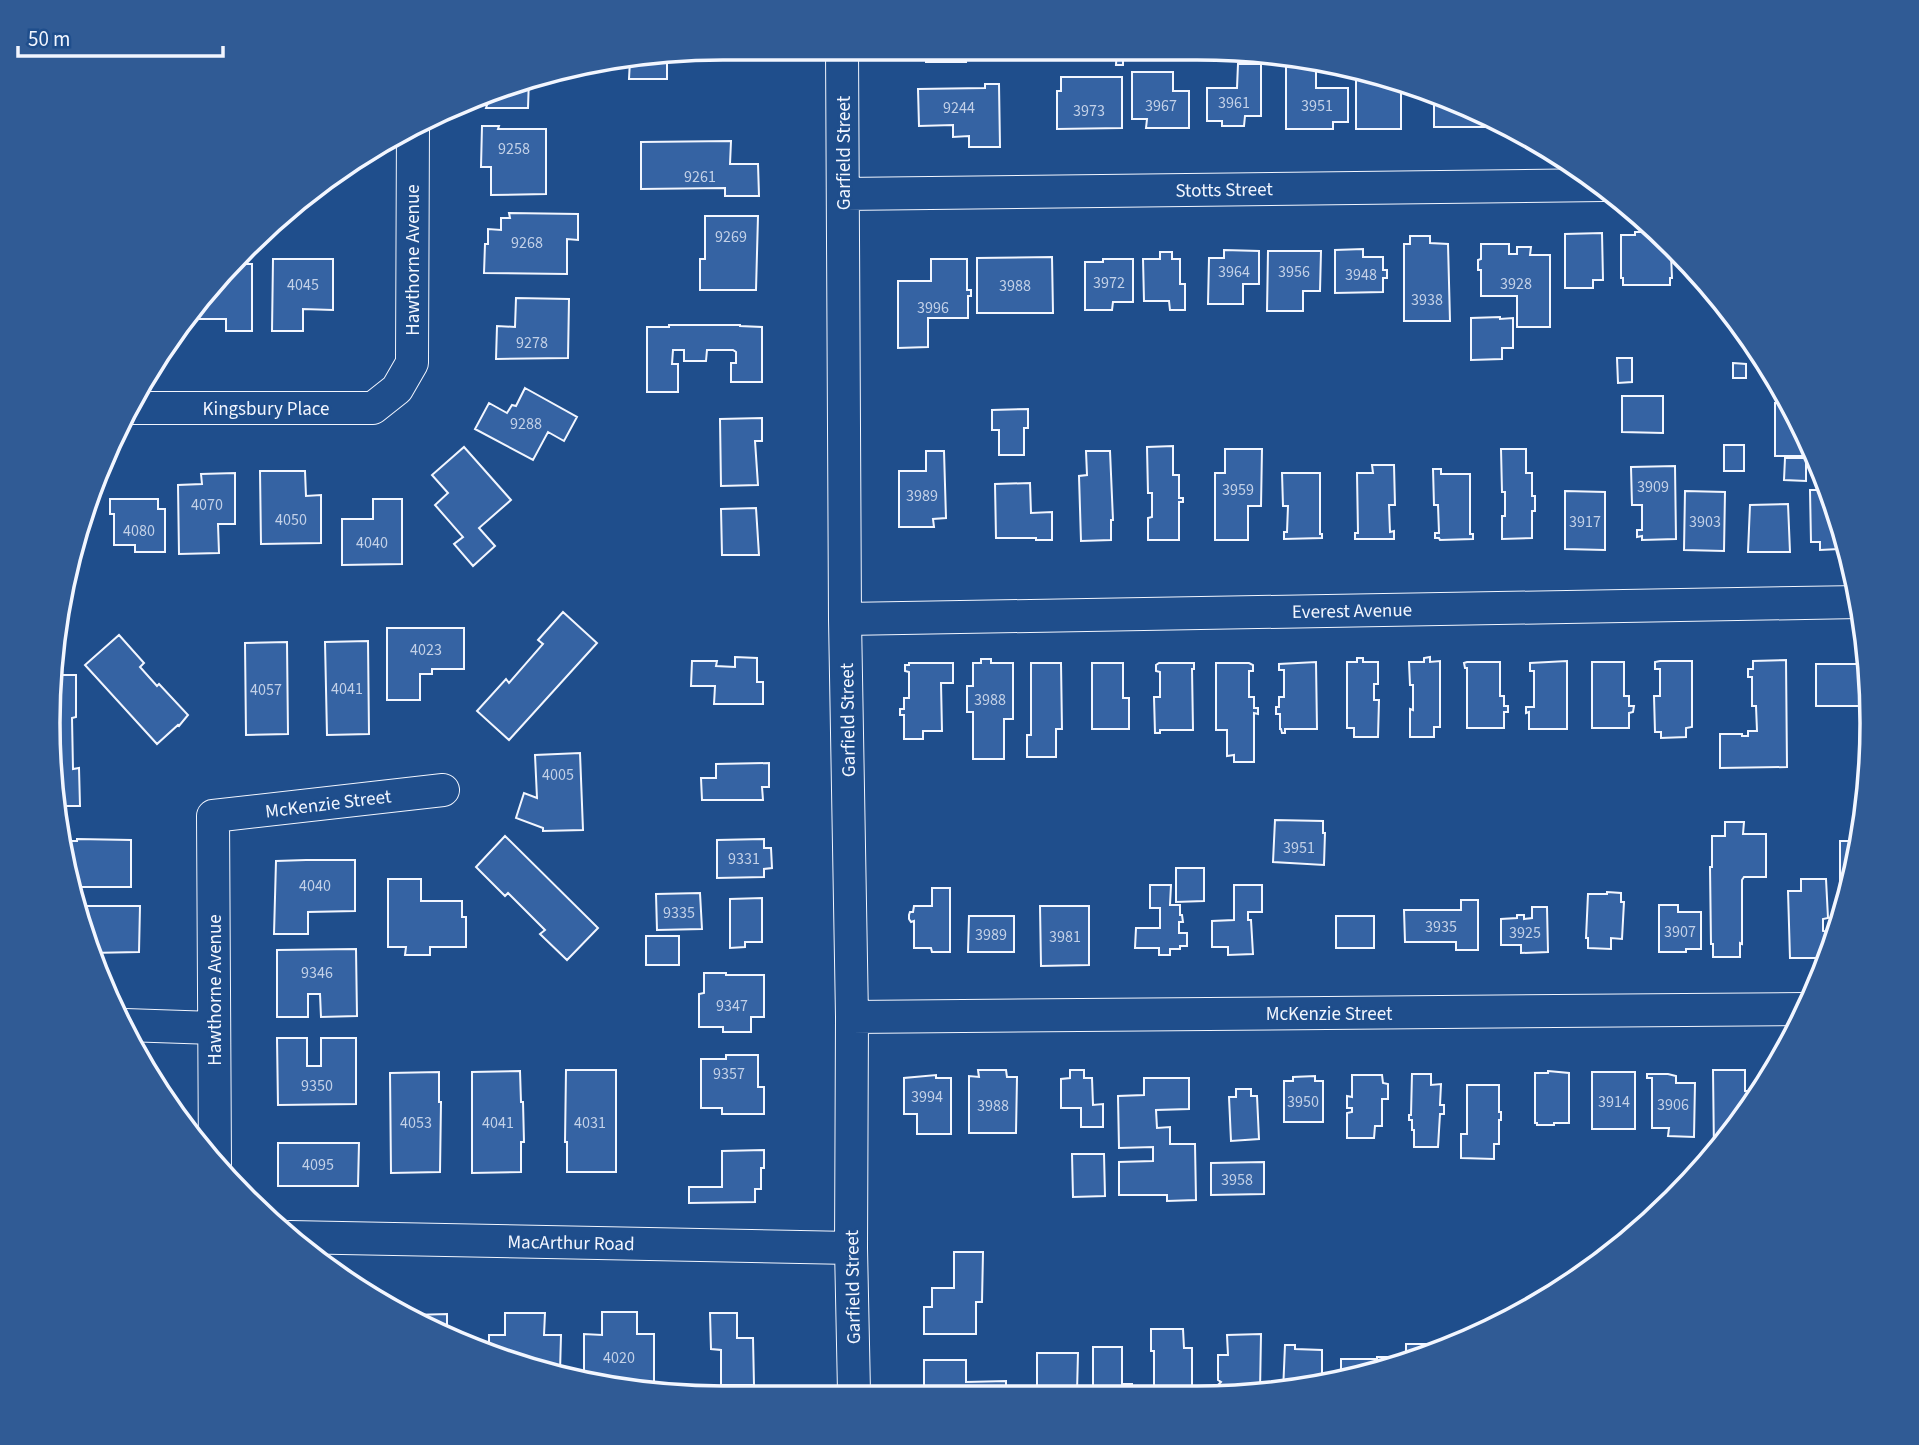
<svg xmlns="http://www.w3.org/2000/svg" width="1919" height="1445" viewBox="0 0 1919 1445" font-family="'Source Sans 3',sans-serif">
  <rect width="100%" height="100%" fill="#1f4e8c"/>
  <path fill="#3563a3" stroke="#f2f6ff" stroke-width="2" d="M926,48H965L966,62H926Z
    M1117,48H1123V65H1116Z
    M667,55V79H629L630,60Z
    M1238,64H1261V116H1245L1244,126H1222V121H1207V88H1237Z
    M1286,66H1316V88H1348V122H1333V129H1286Z
    M1358,68L1377,72V77H1388L1401,81V129H1356V77L1358,76Z
    M1132,72H1173V91H1189V128H1146L1147,119H1132Z
    M1061,77H1122V128L1057,129V91H1061Z
    M529,78L528,108H486L487,105H481V98Z
    M985,84H999L1000,147H969V136L953,137V125L919,126L918,89L985,88Z
    M1439,96L1484,113V127H1434V98H1439Z
    M482,126H499L498,129H546V194L491,195V167H481Z
    M731,141L730,164H758L759,196H725V188L641,189V142Z
    M509,213L578,214V240L567,239V274L484,273L485,244H488V229L501,230V218H510Z
    M705,216H758L756,290H700V259H705Z
    M1635,232H1650L1671,255L1672,278H1670V285H1623V278H1621V235H1635Z
    M1602,233L1603,280H1593V288H1565V234Z
    M1410,236H1430V243L1448,244L1450,321H1404V244H1410Z
    M1481,244H1509V254H1517V247H1531L1530,255H1550V327H1517V296H1481V270H1478V260L1481,259Z
    M1363,249V257H1383V270H1387V278H1383V292L1335,293V250Z
    M1224,250L1259,251V284H1243V304H1208L1209,258H1224Z
    M1268,251H1321L1320,291H1303V311H1267Z
    M1160,252H1172V259H1180V284H1185V310H1170L1169,301H1144L1143,259H1160Z
    M1052,257L1053,313H977V258Z
    M273,259H333V310L303,309V331H272Z
    M931,259H967V290H971V296H968V318H928V347L898,348V281H931Z
    M1103,259H1133V302H1113L1112,310H1085V262H1103Z
    M231,264H252V331H226V319H187L215,277Z
    M516,298L569,299L568,358L496,359L497,326L515,327Z
    M1500,317V319L1513,318V348H1502V359L1471,360V318Z
    M669,325H740V326L762,327V382H731V363H736V352L733,350H707L706,361H684V350H673L672,364H678V392H647V327H669Z
    M1617,358H1632V382L1618,383Z
    M1733,363L1746,364V378H1733Z
    M525,388L577,417L564,441L548,432L533,460L475,429L489,403L507,413L512,405L516,406Z
    M1622,396H1663V433L1622,432Z
    M1775,403H1788L1808,441V456H1775Z
    M1028,409V428H1024V455H999V430H992V410Z
    M762,418V441H755L758,485L721,486L720,419Z
    M1724,445H1744V471H1724Z
    M1173,446V475H1179V498H1183V502H1179V540H1148V518L1152,517V493H1148L1147,447Z
    M464,447L511,500L479,528L495,546L473,566L454,544L463,537L435,505L448,493L432,475Z
    M1225,449H1262L1261,506H1248V540H1215V473H1225Z
    M1501,449H1526V473H1532V496H1535V511H1532V538L1502,539V516H1505V492H1502Z
    M926,451H944L946,518L933,519L934,527H899V471H926Z
    M1086,451H1110L1113,520H1111V540L1081,541L1079,476L1087,475Z
    M1785,458H1806V481L1784,480Z
    M1372,465H1394L1395,505H1389L1390,532L1394,531V539H1355V533H1358L1357,473H1373Z
    M1675,466L1676,539L1642,540V536L1637,537V530H1642V505H1632L1631,467Z
    M1433,469H1441V474H1470V534H1473V539L1440,540L1439,538H1435V533H1439L1438,505H1434Z
    M260,471H305L306,496L321,495V543L261,544Z
    M235,473V524H218L219,553L179,554L178,485L202,484L201,474Z
    M1282,473H1320V534H1322V538L1284,539V532H1287L1288,506H1283Z
    M1030,483L1031,513L1052,512V540H1036V538H996L995,484Z
    M1810,490H1828L1844,542H1839V549L1820,550V542H1811Z
    M1565,491L1605,492V550L1565,549Z
    M1685,491L1725,492L1724,551L1684,550Z
    M110,499H158V509H165V552H135V545H114V514H110Z
    M373,499H402V564L342,565V519H373Z
    M1788,504L1790,552H1748L1750,505Z
    M756,508L759,555H722L721,509Z
    M563,612L597,643L509,740L477,711L506,679L509,683L543,644L538,640Z
    M387,628H464V669H432V674H420V700H387Z
    M119,635L144,663L140,667L157,686L159,684L188,715L179,726L178,725L157,744L85,665Z
    M368,641L369,734L327,735L325,642Z
    M287,642L288,734L246,735L245,643Z
    M735,657L757,658V682H763V704H714L715,686H691L692,661H717L716,666L735,667Z
    M1430,657V662L1440,661V727H1434V737H1410V709L1413,710V685H1410L1409,662H1424V658Z
    M1357,658H1363V662H1378V684H1374V700H1379L1378,737H1354V728H1347V662H1357Z
    M981,659H991V663H1013V719H1004V759H973V712H967V686H973V663H981Z
    M1786,660L1787,767L1720,768V734H1742V736H1748V731H1757L1756,706H1752V677H1748V669H1753V661Z
    M1567,661V729H1529V712L1526,713V707H1534V671H1530V663Z
    M1660,661H1692V727L1686,728V737L1661,738V732H1655L1654,696H1660V669H1655V662Z
    M1316,662L1317,729H1285V733H1282L1281,729H1280V714H1276V707H1279V697H1284V670H1279V664Z
    M1467,662H1500V696H1504V706H1508V712H1504V728H1467V668H1465L1464,663Z
    M1592,662H1624V696H1629V706H1634L1633,712L1629,713V728H1592Z
    M909,663H953V683H941L942,731H923V739H904V715H900V709H904V698H909V672L905,671V665H909Z
    M1031,663H1061L1062,729H1056V757H1027V735H1031Z
    M1092,663H1123V698H1129V729H1092Z
    M1159,663H1194V669H1192L1193,730H1160V733H1155L1154,697H1160V672L1156,671V665Z
    M1216,663H1249L1253,665V671H1249V697H1254V708H1258V714L1254,713V762H1234V755L1227,756V730H1216Z
    M1816,664H1866L1870,704H1868L1867,684H1864V706H1816Z
    M55,675H76V717L72,718L73,769L79,768L80,806H57L49,766Z
    M580,753L583,830L543,831V828L516,818L524,793L537,798L535,755Z
    M769,763V787H762L763,800H702L701,778H716V764Z
    M1275,820L1323,821V833H1325L1324,865L1273,862Z
    M1725,822H1744L1743,834H1766V877H1744L1742,880V944L1740,943V957H1713V944H1711L1710,867H1712V836H1725Z
    M505,836L598,928L567,960L540,934L545,930L508,893L505,896L476,867Z
    M77,839L131,840V887H73L63,841H77Z
    M764,839V848H771L772,868L764,869V877L717,878V840Z
    M1840,841H1860L1859,854L1836,929V913H1840Z
    M306,860H355V911L308,912V934H274L276,861Z
    M1176,868H1204V901L1176,902Z
    M388,879H421V901H462V917H466V947H430V955H405L406,947H388Z
    M1801,879H1826L1828,918L1823,919V931L1829,932L1827,958H1790L1788,891H1801Z
    M1150,885H1171L1170,905H1180V915H1182L1183,922H1179V933H1187V946H1180V949H1170V955H1159V948H1135L1136,928H1160V908H1150Z
    M1234,885H1262V912H1248V920H1251L1253,954L1228,955V947H1212V921L1234,920Z
    M932,888H950V952H932L931,948H914V921L911,922L909,919V915L910,912H913L914,906H932Z
    M1607,892L1621,893V902H1624L1622,939L1611,938V949L1588,948V938H1586L1588,894H1607Z
    M700,893L702,929L657,930L656,894Z
    M762,898V942H745V947L730,948V899Z
    M1461,900H1478V950H1456V942H1405L1404,910H1461Z
    M1659,905H1678V912H1701V949H1686V952H1659Z
    M76,906H140L139,952L90,953L83,940Z
    M1040,906H1089V965L1041,966Z
    M1532,907H1547L1548,952L1521,953V945H1501V919L1517,918V915H1524V919L1532,918Z
    M969,916H1014V952H968Z
    M1336,916H1374V948H1336Z
    M646,936H679V965H646Z
    M356,949L357,1016L321,1017L320,994H308V1017H277V950Z
    M704,973H726V975H764V1017H751V1032H723V1027H699V994L704,993Z
    M277,1038H307V1066H321V1038H356V1104L278,1105Z
    M726,1055H758V1087H764V1114H722V1108H701V1059H726Z
    M566,1070H616V1172H567V1142H565Z
    M978,1070H1006L1007,1077H1017L1016,1133H969V1076L979,1077Z
    M1070,1070H1084V1078H1092L1093,1105L1103,1104V1127H1081V1108H1061V1079L1070,1078Z
    M1713,1070H1745V1091H1761L1714,1152Z
    M520,1071L521,1102H523L524,1142H521V1172L472,1173V1072Z
    M1548,1071L1569,1073V1123H1554V1125H1537V1123H1535V1073H1548Z
    M439,1072V1102H441L440,1172L391,1173L390,1073Z
    M1592,1072H1635V1129H1592Z
    M1412,1074H1431V1085L1441,1084L1440,1105H1444V1114H1440L1438,1147H1414V1130H1412V1120H1409V1115H1411Z
    M1647,1074H1668L1676,1076V1083H1695L1694,1137L1668,1136L1669,1128H1652V1078H1647Z
    M936,1075V1078H951V1134H917V1114H904V1078Z
    M1352,1075H1382L1383,1083L1388,1084V1099H1382V1126H1375L1374,1138H1347V1113L1352,1112V1108H1347V1096L1352,1097Z
    M1315,1076V1081H1323V1122H1284V1081H1293V1077Z
    M1144,1078H1189V1109L1156,1110L1157,1128L1170,1127V1144H1195L1196,1200L1167,1201V1195H1119V1162L1153,1161V1147L1119,1148L1118,1096L1144,1095Z
    M1467,1085H1499V1112H1501V1120H1499V1144H1494V1159L1461,1158V1134H1467Z
    M1236,1089H1251V1096H1257L1259,1139L1231,1141L1229,1097H1236Z
    M278,1143H359L358,1186H278Z
    M764,1150V1168H761V1189H755V1202L689,1203V1187H722V1151Z
    M1072,1154H1104L1105,1196L1073,1197Z
    M1264,1162V1194L1211,1195V1163Z
    M954,1252H983L982,1302H976V1334H924V1307H932V1288H954Z
    M602,1312H637V1334H654V1392H634L584,1379V1334L602,1335Z
    M505,1313H545L544,1335H561L560,1372L489,1353V1335H505Z
    M710,1313H737V1338H753L754,1385H721V1350L711,1349Z
    M447,1314V1336L465,1337V1347L412,1319V1315Z
    M1151,1329H1183L1184,1348H1192V1392H1154V1351H1151Z
    M1261,1334L1260,1392H1218V1385L1221,1382L1218,1380V1355H1228L1227,1335Z
    M1437,1342H1450V1348L1406,1359V1344H1437Z
    M1285,1345H1295V1349L1322,1350V1382L1283,1392Z
    M1093,1347H1122V1384H1132V1392H1093Z
    M1037,1353H1078L1077,1392H1037Z
    M1377,1357H1391V1364L1341,1377V1359H1377Z
    M924,1360H966V1382L1006,1381V1392H930V1387H924Z"/>
  <g fill="none" stroke-linecap="round" stroke-linejoin="round">
    <g stroke="#f2f6ff" stroke-width="34">
      <path id="minor" d="M842,48L845,619L852,1017L851,1248L854,1392
        M843,194L1604,185
        M128,408H373L397,389L412,363L413,126
        M845,619L1860,602
        M852,1017L1805,1009
        M125,1025L214,1028
        M215,1164L213,816L443,790
        M290,1237L851,1248"/>
    </g>
    <use href="#minor" stroke="#1f4e8c" stroke-width="32"/>
  </g>
  <g text-anchor="middle" stroke-width="5" stroke-linejoin="round" paint-order="stroke">
    <g font-size="16" fill="#c3d1e8">
      <text x="1234" y="108">3961</text>
      <text x="1161" y="111">3967</text>
      <text x="1317" y="111">3951</text>
      <text x="959" y="113">9244</text>
      <text x="1089" y="116">3973</text>
      <text x="514" y="154">9258</text>
      <text x="700" y="182">9261</text>
      <text x="731" y="242">9269</text>
      <text x="527" y="248">9268</text>
      <text x="1234" y="277">3964</text>
      <text x="1294" y="277">3956</text>
      <text x="1361" y="280">3948</text>
      <text x="1109" y="288">3972</text>
      <text x="1516" y="289">3928</text>
      <text x="303" y="290">4045</text>
      <text x="1015" y="291">3988</text>
      <text x="1427" y="305">3938</text>
      <text x="933" y="313">3996</text>
      <text x="532" y="348">9278</text>
      <text x="526" y="429">9288</text>
      <text x="1653" y="492">3909</text>
      <text x="1238" y="495">3959</text>
      <text x="922" y="501">3989</text>
      <text x="207" y="510">4070</text>
      <text x="291" y="525">4050</text>
      <text x="1585" y="527">3917</text>
      <text x="1705" y="527">3903</text>
      <text x="139" y="536">4080</text>
      <text x="372" y="548">4040</text>
      <text x="426" y="655">4023</text>
      <text x="347" y="694">4041</text>
      <text x="266" y="695">4057</text>
      <text x="990" y="705">3988</text>
      <text x="558" y="780">4005</text>
      <text x="1299" y="853">3951</text>
      <text x="744" y="864">9331</text>
      <text x="315" y="891">4040</text>
      <text x="679" y="918">9335</text>
      <text x="1441" y="932">3935</text>
      <text x="1680" y="937">3907</text>
      <text x="1525" y="938">3925</text>
      <text x="991" y="940">3989</text>
      <text x="1065" y="942">3981</text>
      <text x="317" y="978">9346</text>
      <text x="732" y="1011">9347</text>
      <text x="729" y="1079">9357</text>
      <text x="317" y="1091">9350</text>
      <text x="927" y="1102">3994</text>
      <text x="1303" y="1107">3950</text>
      <text x="1614" y="1107">3914</text>
      <text x="1673" y="1110">3906</text>
      <text x="993" y="1111">3988</text>
      <text x="416" y="1128">4053</text>
      <text x="498" y="1128">4041</text>
      <text x="590" y="1128">4031</text>
      <text x="318" y="1170">4095</text>
      <text x="1237" y="1185">3958</text>
      <text x="619" y="1363">4020</text>
    </g>
    <g font-size="19" fill="#f2f6ff" stroke="#1f4e8c">
      <text transform="translate(843 153) rotate(-90)" y="7">Garfield Street</text>
      <text transform="translate(1224 189) rotate(-1)" y="7">Stotts Street</text>
      <text transform="translate(412 260) rotate(-90)" y="7">Hawthorne Avenue</text>
      <text x="266" y="415">Kingsbury Place</text>
      <text transform="translate(1352 610) rotate(-1)" y="7">Everest Avenue</text>
      <text transform="translate(847 720) rotate(-91)" y="7">Garfield Street</text>
      <text transform="translate(328 803) rotate(-7)" y="7">McKenzie Street</text>
      <text transform="translate(214 990) rotate(-90)" y="7">Hawthorne Avenue</text>
      <text x="1329" y="1020">McKenzie Street</text>
      <text transform="translate(571 1242) rotate(1)" y="7">MacArthur Road</text>
      <text transform="translate(852 1287) rotate(-91)" y="7">Garfield Street</text>
    </g>
  </g>
  <path d="M0 0H1919V1445H0ZM723 60H1197A663 663 0 0 1 1860 723V723A663 663 0 0 1 1197 1386H723A663 663 0 0 1 60 723V723A663 663 0 0 1 723 60Z" fill="#305b95" fill-rule="evenodd"/>
  <path fill="none" stroke="#f2f6ff" stroke-width="3.5" d="M723 60H1197A663 663 0 0 1 1860 723V723A663 663 0 0 1 1197 1386H723A663 663 0 0 1 60 723V723A663 663 0 0 1 723 60Z"/>
  <path d="M18 46v10h205v-10" fill="none" stroke="#f2f6ff" stroke-width="3.5"/>
  <text x="28" y="46" font-size="21" fill="#f2f6ff" stroke="#1f4e8c" stroke-width="5" paint-order="stroke">50 m</text>
</svg>
